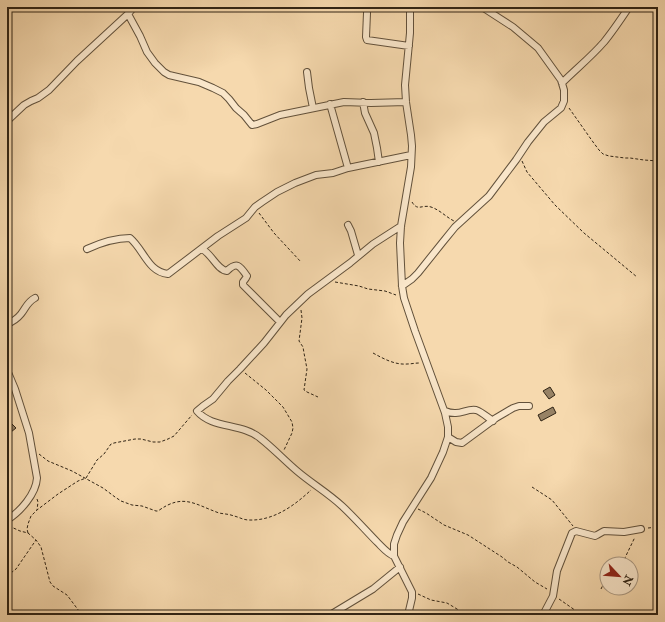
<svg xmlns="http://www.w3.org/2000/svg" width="665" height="622" viewBox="0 0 665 622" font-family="'IM FELL Double Pica',serif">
  <rect width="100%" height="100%" fill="#f6d9ae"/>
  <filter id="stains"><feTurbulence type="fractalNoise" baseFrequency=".005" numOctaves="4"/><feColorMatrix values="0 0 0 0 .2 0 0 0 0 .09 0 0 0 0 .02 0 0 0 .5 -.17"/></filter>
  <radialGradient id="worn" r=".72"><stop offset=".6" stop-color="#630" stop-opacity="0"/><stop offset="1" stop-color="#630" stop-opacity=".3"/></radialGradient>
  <path fill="#978265" stroke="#302415" d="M550,387L555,395L549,399L543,391Z
    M553,407L556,413L541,421L538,415Z
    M11,423L16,428L11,432L7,434V427Z"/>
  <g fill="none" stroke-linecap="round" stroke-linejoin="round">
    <g stroke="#62513b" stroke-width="8">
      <path id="street" d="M367,13L366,37L367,40L409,46
        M128,14L140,36L147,52L155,63L164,72L169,75L199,82L213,88L223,93L229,99L236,108L244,115L252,125L257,124L280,115L344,102L371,103L406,102
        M307,72L309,88L313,108
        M562,83C576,69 591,57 604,42C613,31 621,19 629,7
        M363,102L365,113L374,133L377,148L379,162
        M330,104L348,168
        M7,121L24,105L31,101L38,98L49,90L77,61L128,14L134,7
        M348,225L351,231L358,255
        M87,249C100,243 115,238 130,238C144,250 148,272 168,274L218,236L246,218L255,207L262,202L277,192L295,183L316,175L333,173L348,168L411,155
        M202,249C212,254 217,270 227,271C237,261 240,266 247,276L246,278L243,282V285L280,322
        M402,286L412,279L418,273L442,243L455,227L489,196L516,160L528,142L544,122L561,108L564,101V90L561,80L538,48L513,27L482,7
        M7,324C12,322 17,319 21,314C26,308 27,302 35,298
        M7,370L15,389L29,433L37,478C36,494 20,512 7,520
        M445,411C459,417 466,408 476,410C482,412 487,417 493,421
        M448,437L456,442L462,443L496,418L513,408L519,406H529
        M394,556C388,554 383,548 378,543C366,531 355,518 342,506C328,493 311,483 297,471C284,460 273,448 260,438C242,423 212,429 197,411L203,406L213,399L228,381L240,369L264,343L286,315L308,294L350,263L373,244L401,226
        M330,615L373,589L400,567
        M408,615L412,598V592L394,556V544L397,535L403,522L431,478L443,452L448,437V427L445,413L415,331L404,298L402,286L400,243L401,226L411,167L412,146L411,135L406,102L405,85L410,33V7
        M543,615L553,596L557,571L572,533L576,531L595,536L597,535L604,531L624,532L641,529"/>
    </g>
    <path stroke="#302415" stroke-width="1" stroke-dasharray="3 2" stroke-linecap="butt" d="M569,108L593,142L599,150L603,154L609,156L625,158H630L644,160L658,161
      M522,161L527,172L555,205L584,233L637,277
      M412,202C418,212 422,204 431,207C440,210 446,217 454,221
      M259,213L274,233L301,262
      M335,282L359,286L368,289L385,291L396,295
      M301,310L302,318L299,341L303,347L304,353L307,369L304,390L307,392L318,397
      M373,353C384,359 395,365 407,364C411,364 415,363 419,363
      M245,373L266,390L283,407L292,422L293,428L292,433L284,450
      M39,454L48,461L72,471L103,488L115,497L121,501L132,505L142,506L156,511H158C183,493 194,504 219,513C224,514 229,514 234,516C239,517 243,520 249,520C273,521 294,506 311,490
      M532,487L552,500L573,526
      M37,499L38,502L37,510
      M418,509L426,513L444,525L468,535L502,557L508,562L517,567L535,582L547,589
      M9,526L20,531L28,533L36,540L41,547L50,582L53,586L67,595L82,615
      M648,528L658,527
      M28,533L27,529L28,524L31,516L37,510L58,494L78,481L86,478L97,460L104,454L111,444L114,443L135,439H141L153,442H160L168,439L174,436L192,415
      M622,564L635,537
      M7,576L16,569L36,540
      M601,589L603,585L607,581
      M418,594L431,600L447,603L467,615
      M559,599L582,615"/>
    <use href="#street" stroke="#f9e6ca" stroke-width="6"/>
  </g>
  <rect width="665" height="622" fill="none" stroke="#f6d9ae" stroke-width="24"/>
  <rect x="8" y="8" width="649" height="606" fill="none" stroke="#302415" stroke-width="2"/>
  <rect x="12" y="12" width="641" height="598" fill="none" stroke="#302415"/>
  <g transform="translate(619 576) rotate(116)"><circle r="19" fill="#f9e6ca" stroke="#a99882"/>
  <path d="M0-3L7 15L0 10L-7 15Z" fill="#8f2418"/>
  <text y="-6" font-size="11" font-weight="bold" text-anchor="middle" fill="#302415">N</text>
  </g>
  <rect width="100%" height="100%" filter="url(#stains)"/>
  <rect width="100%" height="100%" fill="url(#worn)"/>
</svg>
